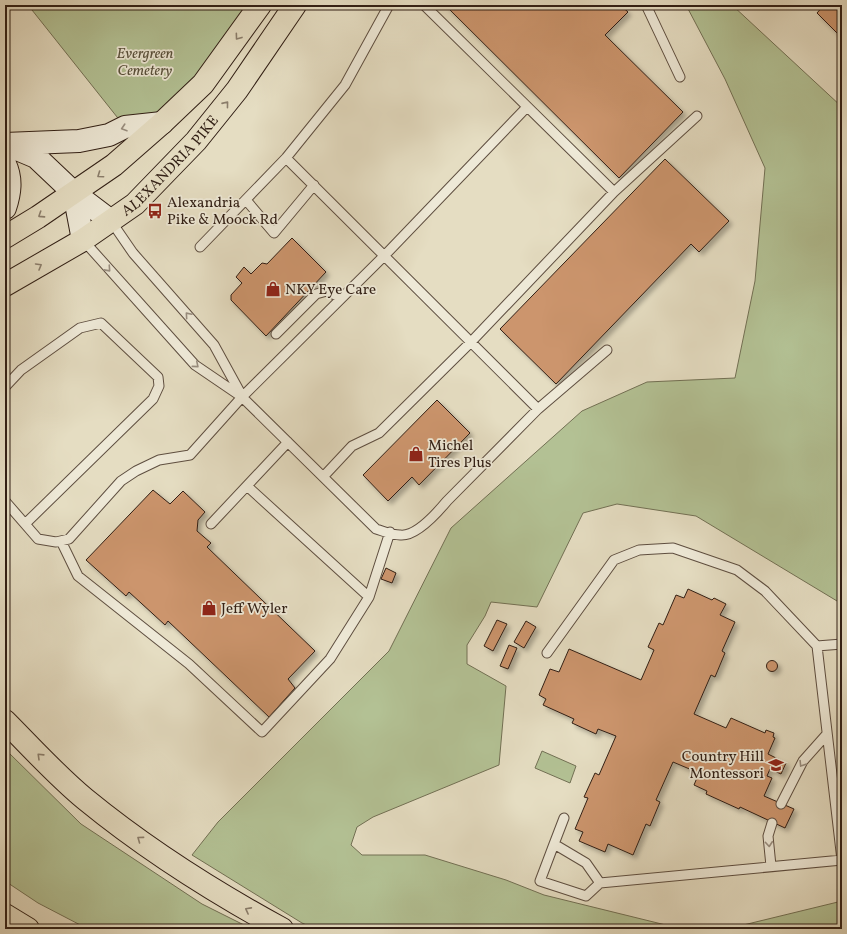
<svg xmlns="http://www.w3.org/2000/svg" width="847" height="934" viewBox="0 0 847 934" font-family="Vollkorn,serif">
  <defs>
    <filter id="shadow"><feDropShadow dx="3.5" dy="3.5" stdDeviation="2" flood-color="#0004"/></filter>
  </defs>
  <rect width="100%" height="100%" fill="#e5ddc2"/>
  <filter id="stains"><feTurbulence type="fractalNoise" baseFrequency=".005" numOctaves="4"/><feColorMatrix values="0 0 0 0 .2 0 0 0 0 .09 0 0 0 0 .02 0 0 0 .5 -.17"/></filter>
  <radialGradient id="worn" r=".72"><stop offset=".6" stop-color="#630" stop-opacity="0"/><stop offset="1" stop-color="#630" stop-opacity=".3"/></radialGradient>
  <path fill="#b3c194" stroke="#727054" d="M28,5H260L162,123L125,127Z
    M686,5H732L842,107V604L696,516L617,504L583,513L537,607L491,602L485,616L467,645V664L506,686L499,765L373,817L357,827L351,845L362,855H425L506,880L544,895L682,929H315L302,923L192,855L218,822L389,651L451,528L582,411L647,382L735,378L755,281L765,168L725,79Z
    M5,749L81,824L202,904L252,929H88L38,903L5,881Z
    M542,751L576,766L570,783L535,768Z
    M842,901V929H727Z"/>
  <path fill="#cc956d" stroke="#311f15" filter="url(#shadow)" d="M445,5H620L628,12L605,35L683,112L619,178Z
    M824,5H842V32L839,35L817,13Z
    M665,159L729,221L699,252L691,244L556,384L500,329Z
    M292,238L326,272L266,336L231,300V295L242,283L236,277L244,267L251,274L262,263L267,264Z
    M437,400L470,433L419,485L412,477L388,501L363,475Z
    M153,490L170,504L183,491L205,512L198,520L197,531L211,543L207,547L315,651L288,679L295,688L269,717L168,621L165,625L129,592L126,596L86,560Z
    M386,568L396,573L392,583L381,579Z
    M688,589L712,600L714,598L726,604L720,615L735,622L722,651L725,653L715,677L711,675L694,714L726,728L731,718L765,733L766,730L774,733L773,737L775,738L768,754L786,763L781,774L770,769L767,776L772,778L764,796L794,809L785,828L740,807L739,809L706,794L707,791L694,785L699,773L673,762L656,800L660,802L650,826L646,824L633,855L608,844L605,852L579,841L583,832L575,829L588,798L584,797L595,773L599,775L616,736L598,729L596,734L572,723L574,719L543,705L546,699L539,695L550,669L559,672L569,649L641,680L654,650L648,647L659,623L663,625L676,595L684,598Z
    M497,620L507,624L493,651L484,646Z
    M526,621L536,627L524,648L514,642Z
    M509,645L517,648L508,669L500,666Z
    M766.5 666a5.5 5.5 0 1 1 11 0a5.5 5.5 0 1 1-11 0Z"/>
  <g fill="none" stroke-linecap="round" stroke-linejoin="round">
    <g stroke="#5e4e40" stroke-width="11">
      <path id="service" d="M646,5L680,77
        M614,192L697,116
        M246,200L274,233L314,185
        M111,221L133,253L214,345L242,396
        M83,240L195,365L242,397L376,529C383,531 392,535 400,535C416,537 437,513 447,501L538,409L286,158
        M200,247L286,158L345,85L389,5
        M276,334L316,294L327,291L341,298
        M5,387L21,370L80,328L101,323L158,377L159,386L153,399L25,524
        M538,409L607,350
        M323,477L352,446L379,433L471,342L614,192L424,5
        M247,486L369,597L390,532
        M5,501L38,539L56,542L69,539L121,481L136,471L159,460L190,455L242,397L385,255L527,107
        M211,524L288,442
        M61,541L78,576L189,664L262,732L330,659L369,597
        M547,653L614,560L639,550L673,548L737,570L765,591L817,646L842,644
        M781,804L803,761L827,734
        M554,844L564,818
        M771,866L768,836L772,823
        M600,883L586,863L554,844L540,881L586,896L600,883L842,860L817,646"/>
    </g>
    <g stroke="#311f15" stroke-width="24">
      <path id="secondary" d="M5,144L79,141L109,135L125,127L162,123
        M10,146L36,157L74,193L111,221
        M5,164C12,179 10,193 5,208
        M74,193L83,240"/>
    </g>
    <g stroke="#311f15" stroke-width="24">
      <g id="primary">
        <path d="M5,237L38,217L114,165L162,123L203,84L260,5"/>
        <path id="s1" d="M5,285L83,240L135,204L196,141L237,90L295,5"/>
      </g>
    </g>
    <g stroke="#311f15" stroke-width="24">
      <path id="motorway" d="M5,721C31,747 57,776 85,799C146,849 214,892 282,929
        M5,915L28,929"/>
    </g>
    <use href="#service" stroke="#eee9d7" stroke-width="9"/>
    <use href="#secondary" stroke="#eee9d7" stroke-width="22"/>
    <use href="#primary" stroke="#e5ddc2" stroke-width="22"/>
    <use href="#motorway" stroke="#e5ddc2" stroke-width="22"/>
  </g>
  <defs><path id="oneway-chevron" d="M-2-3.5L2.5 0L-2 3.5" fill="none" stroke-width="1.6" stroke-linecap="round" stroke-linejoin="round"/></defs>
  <g stroke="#8b7e6c">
    <use href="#oneway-chevron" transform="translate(238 37) rotate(126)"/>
    <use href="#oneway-chevron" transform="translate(226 104) rotate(-51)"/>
    <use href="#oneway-chevron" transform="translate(100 175) rotate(145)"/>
    <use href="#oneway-chevron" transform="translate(41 215) rotate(147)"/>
    <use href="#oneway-chevron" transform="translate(39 266) rotate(-30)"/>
    <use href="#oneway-chevron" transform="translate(40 756) rotate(-136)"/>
    <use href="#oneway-chevron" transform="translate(140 839) rotate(-144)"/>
    <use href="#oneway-chevron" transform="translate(248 910) rotate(-152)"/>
  </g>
  <g stroke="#998e80">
    <use href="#oneway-chevron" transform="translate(124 128) rotate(162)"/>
    <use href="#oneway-chevron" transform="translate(108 269) rotate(48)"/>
    <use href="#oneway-chevron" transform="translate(188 315) rotate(-131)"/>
    <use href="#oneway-chevron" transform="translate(196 365) rotate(40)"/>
    <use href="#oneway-chevron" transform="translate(802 764) rotate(122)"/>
    <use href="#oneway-chevron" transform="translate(769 844) rotate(85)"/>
  </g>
  <defs>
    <g id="bus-bare" transform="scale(1.2)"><path d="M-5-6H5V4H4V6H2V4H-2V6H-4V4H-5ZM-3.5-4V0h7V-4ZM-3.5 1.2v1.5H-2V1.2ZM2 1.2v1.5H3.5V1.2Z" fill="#8f2418" stroke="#eee9d7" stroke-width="2.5" paint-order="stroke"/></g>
    <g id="shop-bare" transform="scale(1.2)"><path d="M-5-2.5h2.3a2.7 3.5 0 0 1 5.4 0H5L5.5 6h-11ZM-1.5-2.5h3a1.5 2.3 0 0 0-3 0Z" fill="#8f2418" stroke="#eee9d7" stroke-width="2.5" paint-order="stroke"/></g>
    <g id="school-bare" transform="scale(1.2)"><path d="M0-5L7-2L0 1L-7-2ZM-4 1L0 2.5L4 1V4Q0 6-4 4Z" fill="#8f2418" stroke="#eee9d7" stroke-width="2.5" paint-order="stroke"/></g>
  </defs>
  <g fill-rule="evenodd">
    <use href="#bus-bare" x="155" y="211"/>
    <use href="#shop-bare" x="273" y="289"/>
    <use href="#shop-bare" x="416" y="454"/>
    <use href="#shop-bare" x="209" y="608"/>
    <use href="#school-bare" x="776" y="765"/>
  </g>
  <g text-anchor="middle" stroke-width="3.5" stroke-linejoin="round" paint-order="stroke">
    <g font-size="15" font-style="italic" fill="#58503b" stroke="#eee9d7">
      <text x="145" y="58">Evergreen<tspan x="145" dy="17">Cemetery</tspan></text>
    </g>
    <g font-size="15" fill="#311f15" stroke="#eee9d7">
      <text dy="5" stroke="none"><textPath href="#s1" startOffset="205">ALEXANDRIA PIKE</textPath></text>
    </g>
    <g font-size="15" fill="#311f15" stroke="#eee9d7" text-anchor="start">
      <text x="167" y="207">Alexandria<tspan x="167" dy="17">Pike &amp; Moock Rd</tspan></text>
      <text x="285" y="294">NKY Eye Care</text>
      <text x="428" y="450">Michel<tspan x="428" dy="17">Tires Plus</tspan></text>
      <text x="221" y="613">Jeff Wyler</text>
      <text x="764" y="761" text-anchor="end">Country Hill<tspan x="764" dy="17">Montessori</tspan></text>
    </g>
  </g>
  <rect width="847" height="934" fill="none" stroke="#e5ddc2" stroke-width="20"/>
  <rect x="6" y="6" width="835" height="922" fill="none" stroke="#311f15" stroke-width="2"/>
  <rect x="10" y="10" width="827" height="914" fill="none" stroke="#311f15"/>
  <rect width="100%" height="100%" filter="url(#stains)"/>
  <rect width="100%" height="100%" fill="url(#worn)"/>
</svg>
